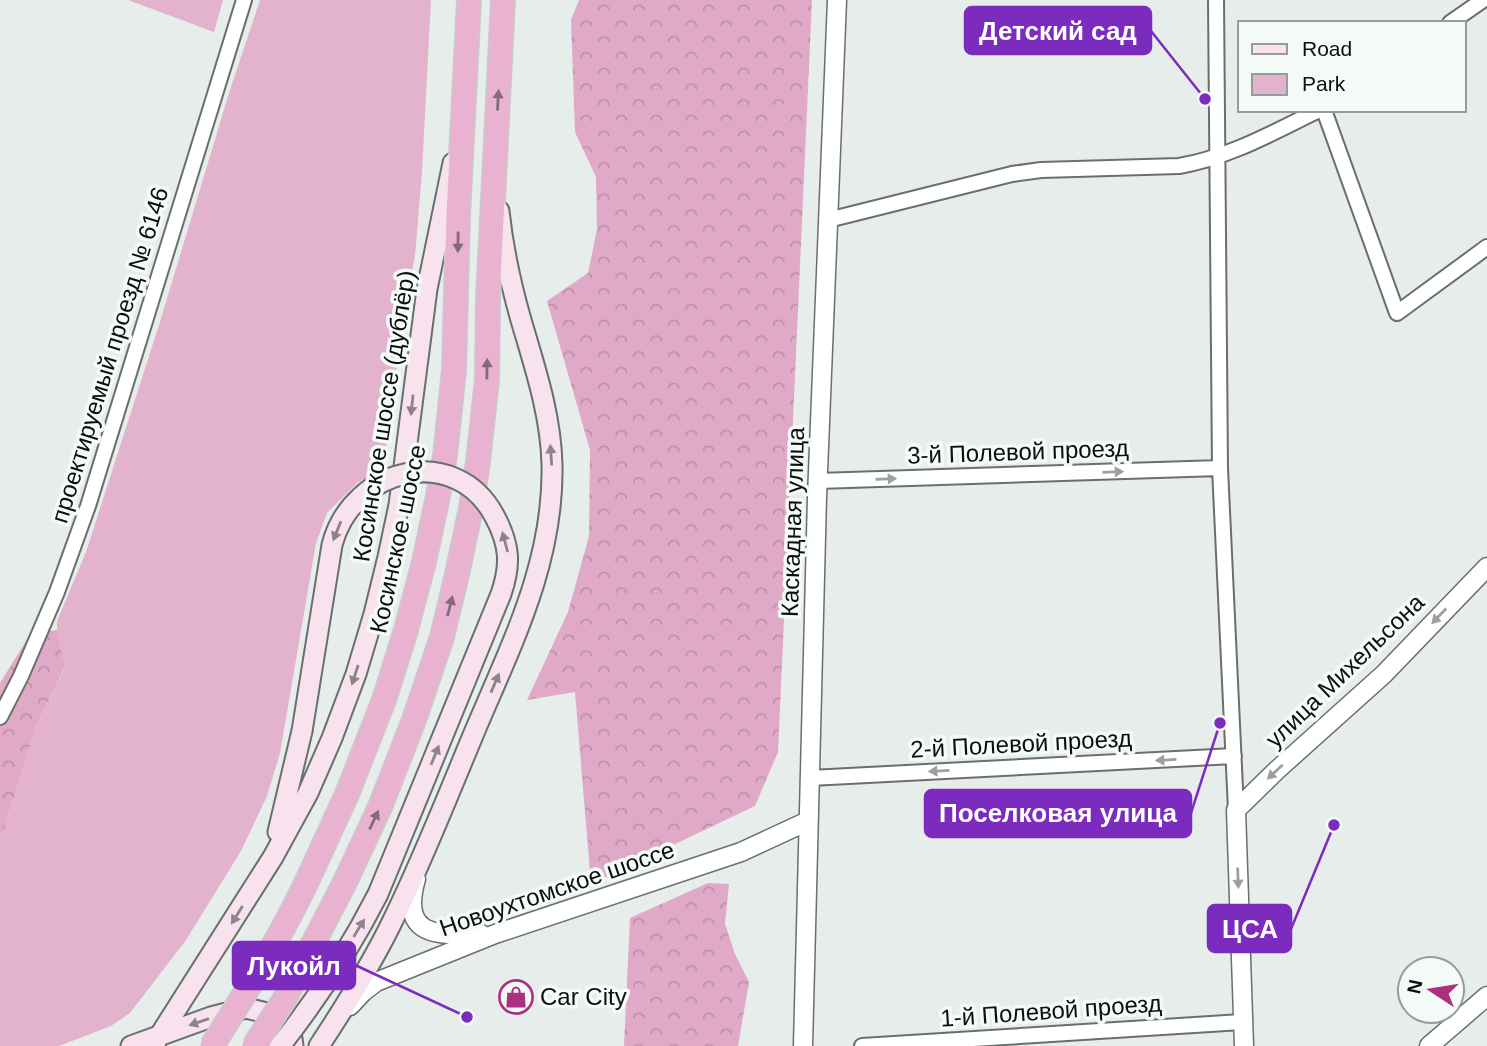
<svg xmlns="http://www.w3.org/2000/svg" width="1487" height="1046" viewBox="0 0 1487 1046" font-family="Helvetica,sans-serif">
  <defs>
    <pattern id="forest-crowns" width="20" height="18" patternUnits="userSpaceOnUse" patternTransform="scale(1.75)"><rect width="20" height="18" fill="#e0a9c7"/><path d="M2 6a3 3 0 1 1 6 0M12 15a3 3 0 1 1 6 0" fill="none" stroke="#bf90aa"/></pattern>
  </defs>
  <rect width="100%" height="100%" fill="#e6edeb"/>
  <path fill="#e3b2cd" d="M128,0H223L214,32Z
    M260,0H431L422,171L415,256L405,304L385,454L374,474L357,483L327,513L316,543L280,753L267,796L241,851L186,940L130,1013L111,1026L59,1046H0V838L4,829L35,729L65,668L57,630V621L86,552L159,325L229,93Z"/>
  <path fill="url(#forest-crowns)" d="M579,0H812L778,752L755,806L591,884L575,692L527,700L568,612L589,536L590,450L547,301L588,273L597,229L596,177L575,132L571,20Z
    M57,630L65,667L35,729L4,829L0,838V683L31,633Z
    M708,883L729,884L725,924L735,954L749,982L738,1046H624L630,918Z"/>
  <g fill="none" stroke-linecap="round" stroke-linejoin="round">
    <g stroke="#696f6d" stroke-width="18">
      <path id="minor" d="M1216,0L1220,468L1236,810
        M1450,23L1483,0
        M1324,110L1397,313L1487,247
        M828,220L1012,174L1041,170L1179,166C1228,158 1274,132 1319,110
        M818,481L1220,468
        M0,717L21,676L57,592L88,506L244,0
        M810,778L1234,756
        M862,1046L1242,1022"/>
    </g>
    <g stroke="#696f6d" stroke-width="21">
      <path id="tertiary" d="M416,879C399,938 438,935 481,934
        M350,1006L363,992L376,982L495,934L741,852L808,821
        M803,1046L817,497L837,0
        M1244,1046L1236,810L1277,770L1384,674L1487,567
        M1429,1046L1487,996"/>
    </g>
    <g stroke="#696f6d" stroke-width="23">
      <path id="secondary" d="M278,832L302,731
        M131,1046L211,1017L246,1008L275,1015L291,1031L293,1046
        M153,1046L273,857L308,793L332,738L356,674L374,614L388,557L399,505L427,289L453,163
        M319,1046C346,1005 373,962 394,918C424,857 448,795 474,733C511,645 554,563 552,465C551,415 535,368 521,320C511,285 503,248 499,211"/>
    </g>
    <g stroke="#cacaca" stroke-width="26">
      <path id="trunk" d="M314,866L347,794L384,700L406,630L424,562L437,501L445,456L454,370L458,215L469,0
        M345,882L380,807L414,720L442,637L458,570L471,508L478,462L487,380L488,299L503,0"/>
    </g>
    <use href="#minor" stroke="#fff" stroke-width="14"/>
    <use href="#tertiary" stroke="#fff" stroke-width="18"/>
    <use href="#secondary" stroke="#f7e2ed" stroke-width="19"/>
    <use href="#trunk" stroke="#e8b2d0" stroke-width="23"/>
    <g stroke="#696f6d" stroke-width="23" stroke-linecap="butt">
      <path id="secondary-bridge" d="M280,1046C317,999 351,947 378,894L501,594C511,565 510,545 495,517C456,442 352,467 332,545L302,731"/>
    </g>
    <g stroke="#cacaca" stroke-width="26" stroke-linecap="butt">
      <path id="trunk-bridge" d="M212,1046C249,987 286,929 314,866
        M254,1046L284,1000L345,882"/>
    </g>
    <use href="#secondary-bridge" stroke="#f7e2ed" stroke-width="19"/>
    <use href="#trunk-bridge" stroke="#e8b2d0" stroke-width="23"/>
  </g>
  <defs><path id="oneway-solid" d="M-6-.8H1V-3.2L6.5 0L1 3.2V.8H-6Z" transform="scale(1.75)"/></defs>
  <g fill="#856979">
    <use href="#oneway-solid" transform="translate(498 100) rotate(-87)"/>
    <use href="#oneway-solid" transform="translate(458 242) rotate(91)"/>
    <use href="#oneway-solid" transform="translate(487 369) rotate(-89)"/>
    <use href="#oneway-solid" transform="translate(450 606) rotate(-76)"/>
    <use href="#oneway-solid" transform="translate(374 820) rotate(-65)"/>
  </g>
  <g fill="#8e8389">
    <use href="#oneway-solid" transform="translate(412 405) rotate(96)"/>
    <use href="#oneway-solid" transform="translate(551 455) rotate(-94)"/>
    <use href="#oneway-solid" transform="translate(337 531) rotate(112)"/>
    <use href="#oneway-solid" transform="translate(505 542) rotate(-105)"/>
    <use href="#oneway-solid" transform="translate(355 675) rotate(108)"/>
    <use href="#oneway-solid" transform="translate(495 683) rotate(-67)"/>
    <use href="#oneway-solid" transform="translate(435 755) rotate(-68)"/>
    <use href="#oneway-solid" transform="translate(237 915) rotate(122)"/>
    <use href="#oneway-solid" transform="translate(359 928) rotate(-59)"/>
    <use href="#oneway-solid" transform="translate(199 1022) rotate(161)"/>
  </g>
  <g fill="#9e9f9f">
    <use href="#oneway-solid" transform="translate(1113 472) rotate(-2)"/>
    <use href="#oneway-solid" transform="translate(886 479) rotate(-2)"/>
    <use href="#oneway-solid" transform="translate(1439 616) rotate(134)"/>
    <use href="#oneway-solid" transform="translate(1166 760) rotate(177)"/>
    <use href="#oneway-solid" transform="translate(939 771) rotate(177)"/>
    <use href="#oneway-solid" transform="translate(1275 772) rotate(137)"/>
    <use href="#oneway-solid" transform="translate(1238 878) rotate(88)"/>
  </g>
  <defs>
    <g id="shop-ring" transform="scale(1.75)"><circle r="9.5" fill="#f3faf8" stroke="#ac2f80" stroke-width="1.5"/><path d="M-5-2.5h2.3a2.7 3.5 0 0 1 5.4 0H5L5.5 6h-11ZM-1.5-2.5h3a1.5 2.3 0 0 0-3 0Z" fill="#ac2f80"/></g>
  </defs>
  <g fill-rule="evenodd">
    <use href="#shop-ring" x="516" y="997"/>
  </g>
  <g text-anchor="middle" stroke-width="7" stroke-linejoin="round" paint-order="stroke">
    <g font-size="24" fill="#0d0f0f" stroke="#f3faf8">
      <text transform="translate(110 355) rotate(-73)" y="8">проектируемый проезд № 6146</text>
      <text transform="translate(384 416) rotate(-81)" y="8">Косинское шоссе (дублёр)</text>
      <text transform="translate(1018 452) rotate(-2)" y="8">3-й Полевой проезд</text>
      <text transform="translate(793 522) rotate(-88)" y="8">Каскадная улица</text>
      <text transform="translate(398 539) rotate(-78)" y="8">Косинское шоссе</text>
      <text transform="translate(1345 671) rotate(-44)" y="8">улица Михельсона</text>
      <text transform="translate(1021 744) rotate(-3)" y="8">2-й Полевой проезд</text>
      <text transform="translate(557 889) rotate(-19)" y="8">Новоухтомское шоссе</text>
      <text transform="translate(1051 1011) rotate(-4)" y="8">1-й Полевой проезд</text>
    </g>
    <g font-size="24" fill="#0d0f0f" stroke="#f3faf8" text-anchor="start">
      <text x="540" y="1005">Car City</text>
    </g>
  </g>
  <path fill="none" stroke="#7b2cbf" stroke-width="2.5" d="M1205 99L1151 31M1220 723L1191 813M1334 825L1291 929M467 1017L355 965"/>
  <g fill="#7b2cbf" stroke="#f3faf8" stroke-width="2.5">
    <circle cx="1205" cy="99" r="7"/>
    <circle cx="1220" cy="723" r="7"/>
    <circle cx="1334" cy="825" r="7"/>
    <circle cx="467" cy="1017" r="7"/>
  </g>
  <g fill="#7b2cbf" stroke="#7b2cbf" stroke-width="2.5">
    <rect x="965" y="7" width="186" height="47" rx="7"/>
    <rect x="925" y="790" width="266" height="47" rx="7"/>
    <rect x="1208" y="905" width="83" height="47" rx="7"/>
    <rect x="233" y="942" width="122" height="47" rx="7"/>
  </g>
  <g font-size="26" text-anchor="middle" font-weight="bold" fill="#fff">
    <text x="1058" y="40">Детский сад</text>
    <text x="1058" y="822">Поселковая улица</text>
    <text x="1250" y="938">ЦСА</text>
    <text x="294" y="975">Лукойл</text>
  </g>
  <rect x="1238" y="21" width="228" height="91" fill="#f3faf8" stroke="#979c9b" stroke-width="2"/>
  <rect x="1252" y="44" width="35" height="10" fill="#f7e2ed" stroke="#979c9b" stroke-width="2"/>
  <text x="1302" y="56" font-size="21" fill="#0d0f0f">Road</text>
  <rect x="1252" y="74" width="35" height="21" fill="#e3b2cd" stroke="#979c9b" stroke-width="2"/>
  <text x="1302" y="91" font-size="21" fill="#0d0f0f">Park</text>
  <g transform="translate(1431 990) rotate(282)"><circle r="33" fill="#f3faf8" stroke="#979c9b" stroke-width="2"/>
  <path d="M0-5L12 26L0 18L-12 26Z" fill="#ac2f80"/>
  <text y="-10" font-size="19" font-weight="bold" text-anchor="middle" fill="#0d0f0f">N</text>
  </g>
</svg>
